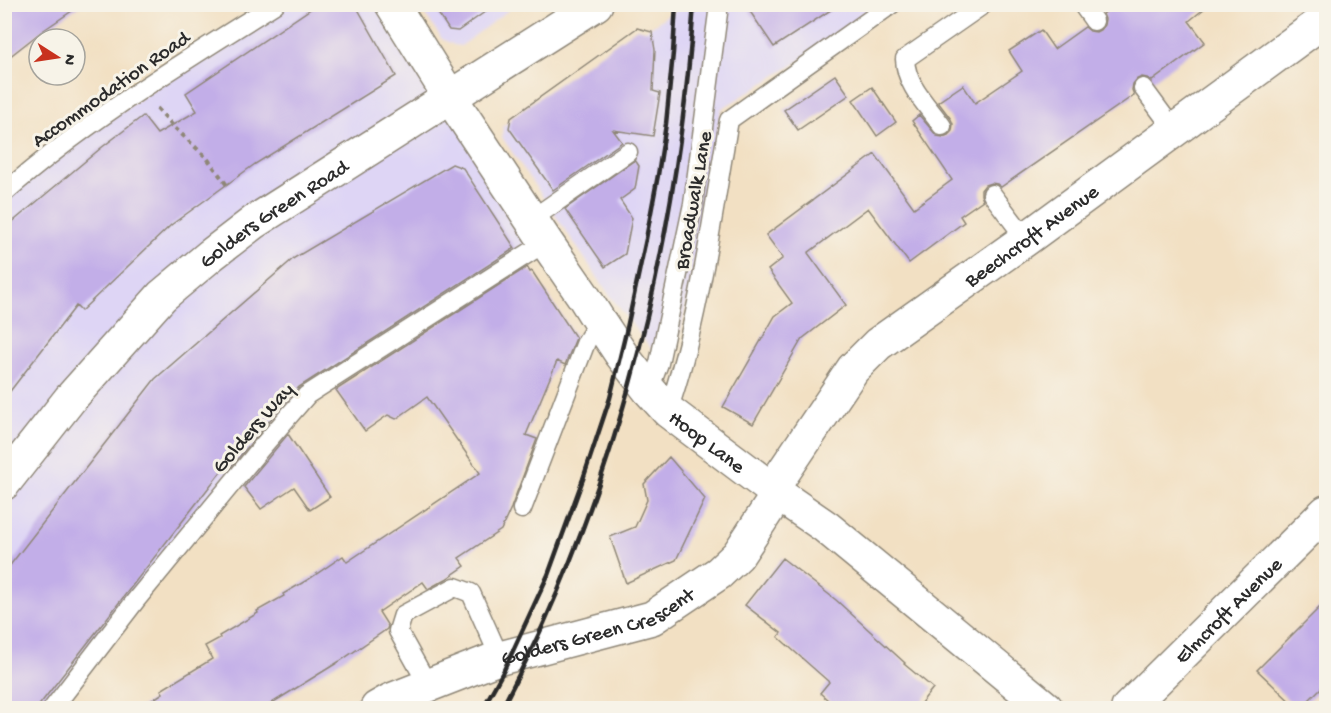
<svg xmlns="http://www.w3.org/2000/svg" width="1331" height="713" viewBox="0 0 1331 713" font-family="'Gochi Hand',sans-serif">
  <rect width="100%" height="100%" fill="#f7f3e8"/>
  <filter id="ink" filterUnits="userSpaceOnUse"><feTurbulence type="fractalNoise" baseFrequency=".0167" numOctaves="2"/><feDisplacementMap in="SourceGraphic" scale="12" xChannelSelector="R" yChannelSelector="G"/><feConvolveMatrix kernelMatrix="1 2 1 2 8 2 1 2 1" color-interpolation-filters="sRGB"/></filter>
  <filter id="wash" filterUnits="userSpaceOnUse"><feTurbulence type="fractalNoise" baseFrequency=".008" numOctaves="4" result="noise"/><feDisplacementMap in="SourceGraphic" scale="24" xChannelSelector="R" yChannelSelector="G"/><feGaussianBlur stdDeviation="1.35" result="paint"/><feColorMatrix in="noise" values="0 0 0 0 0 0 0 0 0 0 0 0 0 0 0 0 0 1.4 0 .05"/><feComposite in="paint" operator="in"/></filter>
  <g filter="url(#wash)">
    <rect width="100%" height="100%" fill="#f2e0c3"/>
    <path fill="#ded5f5" d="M275,5H391L546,242L304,388L131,593L43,708H5L4,193Z
      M419,5H515L461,46L454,45L442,39Z
      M683,5H891L721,109L691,282L671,374L611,297L502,137L503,126Z"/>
    <g id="blocks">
      <path fill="#c2aee8" d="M4,4H82L41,32L4,61Z
        M318,4H355L396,76L255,164L171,225L81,311L76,306L4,399V229L101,148L143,116L157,134L197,111L186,93Z
        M432,4H496L458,31L449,30Z
        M745,4H840L774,47Z
        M1116,4H1210L1189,21L1205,42L1152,81L1147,78L1142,77L1137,79L1133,84L1132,90L1134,95L1001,187L997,184L991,183L985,185L981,190V195L983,200L960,216L964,222L909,263L868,208L808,253L846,305L802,339L753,424L723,407L775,316L792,303L768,270L783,258L766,235L875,154L914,208L952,180L912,121L919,115L937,136L943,137L948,135L952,131L953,124L951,119L938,102L963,85L975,103L1022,71L1009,51L1041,30L1054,49L1085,27L1090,31L1096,32L1100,30L1104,25L1105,19L1103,14Z
        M637,28L652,32L655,50L653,91L660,93L653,136L613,130L622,142L553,190L509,128L511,118Z
        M835,75L849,95L798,130L784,110Z
        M872,87L896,122L877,136L853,100Z
        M635,160L639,166L635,189L620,200L632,218L625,254L605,267L565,209Z
        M452,164L463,168L515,248L299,387L275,413V414L230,468L227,464L37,708H4V573L155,379L294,258Z
        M527,267L530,272L532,271L576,338L565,365L557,361L526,435L537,439L511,508L501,530L459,558L465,566L446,579L428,589L423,582L379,612L388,626L387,629L340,661L264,708H140L163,693L161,690L212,659L205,646L220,638L219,636L258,613L257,611L284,596L283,594L309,579L343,556L347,562L480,473L427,397L396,419L388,415L365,431L336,390Z
        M288,434L330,497L310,510L294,487L261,509L244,487Z
        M669,457L705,499L676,560L626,583L610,537L635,527L647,500L644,484Z
        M782,558L836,600L905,663L904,664L933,688L917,708H837L820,693L829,682L778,637L781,633L745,605Z
        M1326,601V683L1301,708H1297L1257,670Z"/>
    </g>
  </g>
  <g filter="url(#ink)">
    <use href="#blocks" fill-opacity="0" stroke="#8e8677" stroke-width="1.5"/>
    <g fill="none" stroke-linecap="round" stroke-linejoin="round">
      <g stroke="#8e8677" stroke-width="21">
        <path id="service" d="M1082,4L1094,21
          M1143,88L1174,130
          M942,126C927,105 906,86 905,59L984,4
          M4,193C87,120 182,63 275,4
          M992,194L1026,239
          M532,219L628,152
          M649,390L659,363L693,204L718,13
          M668,411C700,318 712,217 729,120L892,4
          M522,509L586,342L599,321
          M428,685L398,631L403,615L455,587L471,593L500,658
          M53,708L136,600L261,448L307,395L546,242"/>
      </g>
      <g stroke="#8e8677" stroke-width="36">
        <g id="minor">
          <path id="s1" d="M392,4L450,97L546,242L584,297L599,321L621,354L649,390L668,411L778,494L826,527L1046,708"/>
          <path id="s2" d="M772,489L853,369L878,344L1026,239L1326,19"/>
          <path id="s3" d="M377,708L391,700L493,660L652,618L719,573L738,555L778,494"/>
          <path id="s4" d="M1128,708L1326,512"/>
        </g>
      </g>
      <g stroke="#8e8677" stroke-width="36">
        <g id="primary">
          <path id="s5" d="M4,483L70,399L162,296L211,255L254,222L596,4"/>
        </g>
      </g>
      <path stroke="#8e8677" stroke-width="4" stroke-dasharray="4.5 4.5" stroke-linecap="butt" d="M157,108L175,128L207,158L229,188"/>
      <use href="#service" stroke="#fff" stroke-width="18"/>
      <use href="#minor" stroke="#fff" stroke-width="33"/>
      <use href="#primary" stroke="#fff" stroke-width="33"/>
      <path stroke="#2b2b2b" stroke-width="4.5" d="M483,708L504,670L548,575L583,479L610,398L627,328L646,239L658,175L666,124L673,53L676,4
        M502,708C516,680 531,652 544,623C631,428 679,217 694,4"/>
    </g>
  </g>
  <g text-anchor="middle" stroke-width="6" stroke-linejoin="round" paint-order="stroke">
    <g font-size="21" fill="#2b2b2b" stroke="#f7f3e8">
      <text transform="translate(110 88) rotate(-35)" y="7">Accommodation Road</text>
      <text transform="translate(692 200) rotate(-80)" y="7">Broadwalk Lane</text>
      <text dy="7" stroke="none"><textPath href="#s5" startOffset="384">Golders Green Road</textPath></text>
      <text dy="7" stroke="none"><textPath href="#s2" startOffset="368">Beechcroft Avenue</textPath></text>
      <text transform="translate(252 427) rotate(-49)" y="7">Golders Way</text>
      <text dy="7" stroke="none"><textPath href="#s1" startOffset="542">Hoop Lane</textPath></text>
      <text dy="7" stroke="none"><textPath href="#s4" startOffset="140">Elmcroft Avenue</textPath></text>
      <text dy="7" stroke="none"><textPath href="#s3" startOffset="236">Golders Green Crescent</textPath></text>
    </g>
  </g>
  <rect width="1331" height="713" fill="none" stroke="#f7f3e8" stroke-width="24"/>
  <g transform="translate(57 57) rotate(102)"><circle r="28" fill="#f7f3e8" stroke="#a5a39c" stroke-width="1.5"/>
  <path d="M0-4.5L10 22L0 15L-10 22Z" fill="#c8321e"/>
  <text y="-9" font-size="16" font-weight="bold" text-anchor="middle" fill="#2b2b2b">N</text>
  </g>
</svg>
